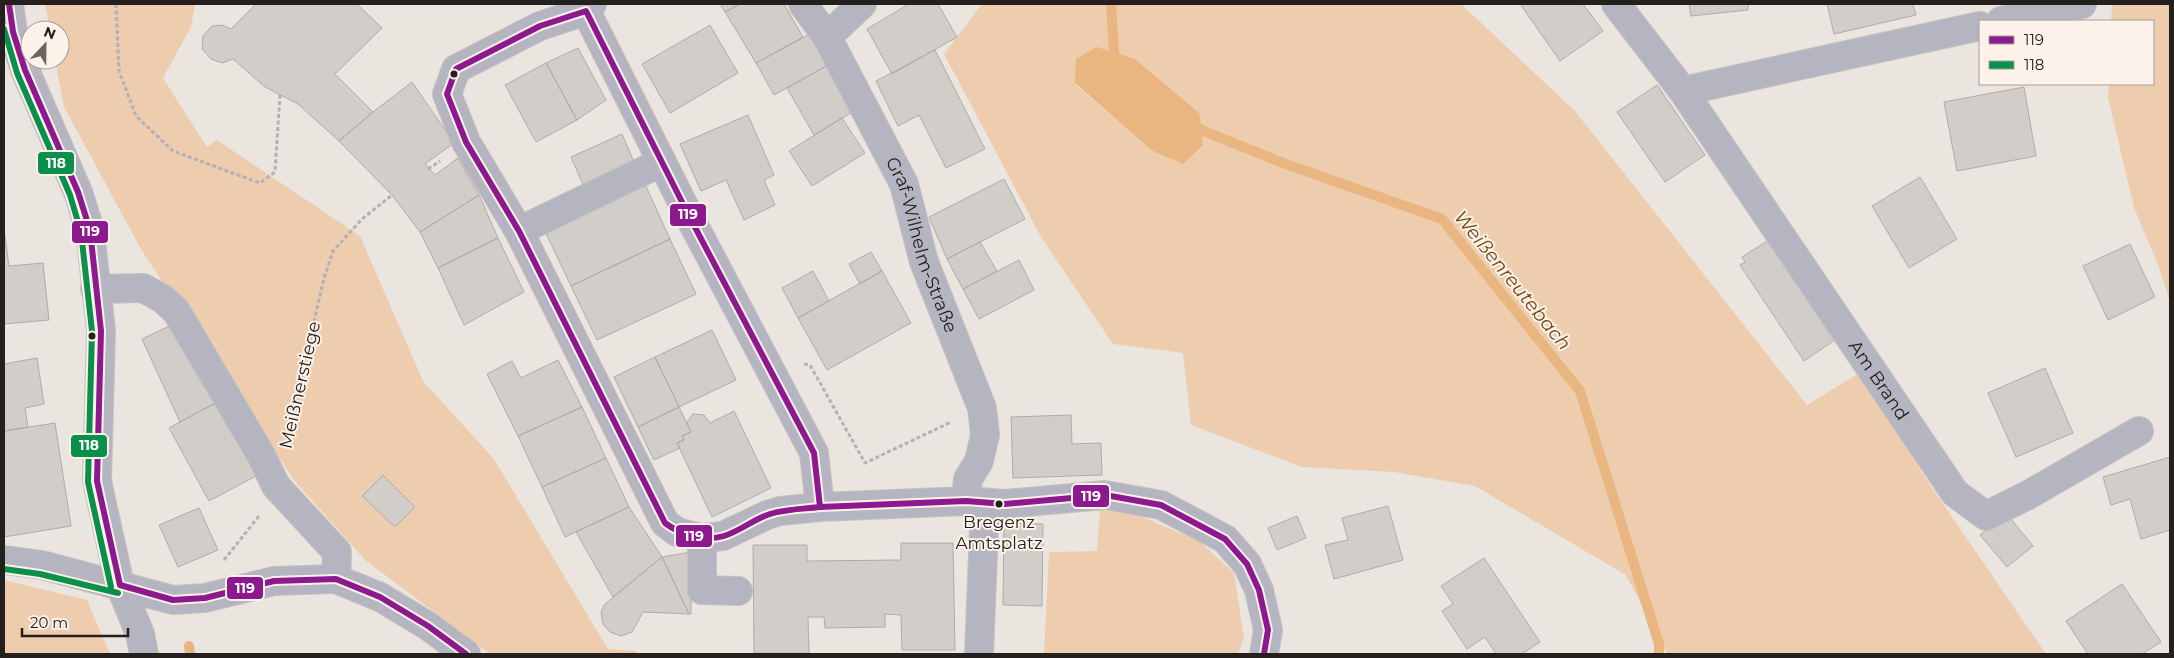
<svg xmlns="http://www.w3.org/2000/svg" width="2174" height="658" viewBox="0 0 2174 658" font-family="Montserrat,sans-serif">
  <rect width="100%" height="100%" fill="#ebe5e0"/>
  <path fill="#eecdaf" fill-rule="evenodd" d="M45,4H195L191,27L163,78L207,147L217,140L360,236L423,381L494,459L608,649L637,651V654H490L365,560L294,480L142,251L64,107L55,60H60V30H50Z
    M982,4H1461L1575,111L1807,405L1861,372L1926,479L2046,654H1667L1626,575L1475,486L1394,472L1302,467L1191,425L1183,353L1113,344L1041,237L944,54ZM1075,84L1200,114L1203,145L1151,150Z
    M2112,4H2170V302L2159,267L2134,208L2108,97L2109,84H2153V21H2111Z
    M1100,510L1135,514L1199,541L1234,573L1244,638L1238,654H1044L1049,552L1097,551Z
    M4,580L87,600L110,654H4Z"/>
  <path fill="#e9b581" d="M1097,47L1135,59L1200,114L1203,145L1183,164L1151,150L1075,83L1076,59Z"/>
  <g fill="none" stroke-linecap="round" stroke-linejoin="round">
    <path stroke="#e9b581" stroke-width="10" d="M1111,4L1115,66
      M1189,125L1283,163L1442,219L1580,391L1659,644V654
      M189,646L190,654"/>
  </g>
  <path fill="#d1cdc9" stroke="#afaba7" d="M256,4H357L382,28L335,74L373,112L339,141L298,104L265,87L233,59L222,63L211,59L202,49L203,36L212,26L222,25L231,29Z
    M720,4H740L725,12Z
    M740,4H784L803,37L756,63L725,12Z
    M909,4H938L957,37L892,74L867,29Z
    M1520,4H1583L1603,31L1560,61Z
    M1689,4H1748V10L1691,16Z
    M1827,4H1913L1916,15L1834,34Z
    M710,25L738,73L670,113L642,64Z
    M810,34L828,65L774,95L756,63Z
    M578,48L606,100L577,120L546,63Z
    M935,50L985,149L946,168L919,115L898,126L876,81Z
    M546,63L577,120L536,142L505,85Z
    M828,65L854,111L814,135L787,88Z
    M412,82L454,143L425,164L435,175L458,158L479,195L420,232L392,195L339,141L373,112Z
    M1657,85L1705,155L1665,182L1617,112Z
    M2024,87L2036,156L1957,171L1944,102Z
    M748,115L774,175L764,180L775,205L744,220L726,180L701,191L680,144Z
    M842,118L865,153L812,186L789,151Z
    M622,134L636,167L585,189L571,157Z
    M1920,177L1957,239L1909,268L1872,206Z
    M1004,179L1025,219L947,259L929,217Z
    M644,182L670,239L571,286L544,229Z
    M479,195L498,238L438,268L420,232Z
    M4,229L9,266L43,263L49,320L4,324Z
    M498,238L524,292L464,325L438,268Z
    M670,239L696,294L597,340L571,286Z
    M1767,241L1770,245L1772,244L1835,340L1804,361L1740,265L1745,262L1742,257Z
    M980,242L997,271L963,289L947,259Z
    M2130,244L2155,297L2108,320L2083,266Z
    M871,252L882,271L860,284L849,264Z
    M1019,260L1034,290L979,319L963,289Z
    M813,271L829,301L798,318L782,288Z
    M882,271L911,323L827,370L798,318Z
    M178,322L219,401L180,422L142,339Z
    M712,330L736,380L679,407L655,357Z
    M655,357L679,407L638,427L614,377Z
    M37,358L44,404L25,408L28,427L4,431V364Z
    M558,360L582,407L518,436L487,374L512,361L521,378Z
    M2045,368L2073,433L2016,457L1988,393Z
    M219,401L258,475L209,501L169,428Z
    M582,407L606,458L542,487L518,436Z
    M679,407L691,432L682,436L684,440L677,443L680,448L654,460L638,427Z
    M734,411L771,488L712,517L677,443L684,440L682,436L691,432L687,422L693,414L704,415L710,423Z
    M1071,415L1072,444L1101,443L1102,475L1013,478L1011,417Z
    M55,423L71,526L4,537V431Z
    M2170,457V530L2141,539L2130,499L2111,505L2103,477Z
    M606,458L629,507L565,537L542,487Z
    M383,475L415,507L395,527L362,496Z
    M1388,506L1403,560L1334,579L1325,545L1348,540L1342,518Z
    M629,507L662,557L613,597L576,532Z
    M199,508L218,550L178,567L159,525Z
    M2006,513L2033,546L2007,567L1980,535Z
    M1297,516L1306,538L1277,550L1268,528Z
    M1004,523L1043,524L1042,606L1003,605Z
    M901,543H953L955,650H902L901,615L885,614V627L825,628L824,617H808L809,653H754L753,545H807V561L901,560Z
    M691,552V614H689L662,557Z
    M662,557L689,614L643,612L632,632L621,636L610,632L603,624L601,612L605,604Z
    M1484,558L1540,642L1522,654H1496L1485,637L1467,649L1442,611L1453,604L1441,586Z
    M2122,584L2161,642L2142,654H2088L2066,621Z"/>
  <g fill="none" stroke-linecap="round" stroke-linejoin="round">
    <g stroke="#c6c2be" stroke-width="30">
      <g id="minor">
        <path d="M9,4L13,32L25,70L78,192L90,230L101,331L97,481L120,585L140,634L144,654"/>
        <path d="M592,4L586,11L540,26L456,69L447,94L466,142L519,231L665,523L677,532L702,538L723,536L767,515L780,511L820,507L966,501L1005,504L1105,495L1161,505L1225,539L1247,564L1259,590L1268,630L1264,654"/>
        <path id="s1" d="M803,4L827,37L904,184L924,262L982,408L985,435L979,461L968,479L966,501"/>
        <path id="s2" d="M1616,4L1683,91L1955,493L1986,516L2028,495L2139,431"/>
        <path d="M586,11L688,214L814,453L820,507"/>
        <path d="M2001,21L2082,4"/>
        <path d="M827,37L862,4"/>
        <path d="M1683,91L1980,26"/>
        <path d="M519,231L662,162"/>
        <path d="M95,289L143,288L163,299L176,311L261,455L276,486L337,552L336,579"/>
        <path d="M702,538V590L738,591"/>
        <path d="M4,560L42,565L173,600L205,598L274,581L336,579L380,597L428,626L466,654"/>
        <path d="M979,654L985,503"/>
      </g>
    </g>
    <path stroke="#b1b1b6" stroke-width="3" stroke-dasharray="4 2.5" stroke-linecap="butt" d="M116,4L119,71L136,116L173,151L260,183L275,172L280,95
      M428,169L440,161
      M804,364L810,365L865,463L951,422
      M288,436L324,278L333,251L362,219L392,195
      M224,560L259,516"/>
    <use href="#minor" stroke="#b4b5c0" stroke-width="28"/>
    <g stroke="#fcf2e9" stroke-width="10">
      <path id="bus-1" d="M9,4L13,32L25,70L78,192L90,230L101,331L97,481L120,585L173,600L205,598L274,581L336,579L380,597L428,626L466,654
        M586,11L688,214L814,453L820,507C803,509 786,509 770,514C754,519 740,531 724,536C704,542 681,535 665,523L519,231L466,142L447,94L456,69L540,26Z
        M820,507L966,501L1005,504L1105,495L1161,505L1225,539L1247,564L1259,590L1268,630L1264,654"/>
    </g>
    <g stroke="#fcf2e9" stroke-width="10">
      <path id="bus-2" d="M4,29L17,73L70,195L81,232L92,331L88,482L111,587
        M4,569L40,574L118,593"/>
    </g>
    <use href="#bus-1" stroke="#8d198f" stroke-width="6"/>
    <use href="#bus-2" stroke="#0b904b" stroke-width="6"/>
  </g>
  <g fill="#24201d" stroke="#fcf2e9" stroke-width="2">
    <circle cx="454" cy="74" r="4.5"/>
    <circle cx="92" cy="336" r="4.5"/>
    <circle cx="999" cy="504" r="4.5"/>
  </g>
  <g text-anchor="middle" stroke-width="4" stroke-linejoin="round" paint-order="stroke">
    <g font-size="17" fill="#24201d" stroke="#fcf2e9">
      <text x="999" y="528">Bregenz<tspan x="999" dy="21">Amtsplatz</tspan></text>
    </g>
    <g font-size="18" fill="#24201d" stroke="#fcf2e9">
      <text dy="6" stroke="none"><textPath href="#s1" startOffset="270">Graf-Wilhelm-Straße</textPath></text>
      <text dy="6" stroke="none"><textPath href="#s2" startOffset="459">Am Brand</textPath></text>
      <text transform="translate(300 385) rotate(-77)" y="6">Meißnerstiege</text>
    </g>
    <g font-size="19" font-style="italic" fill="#74450d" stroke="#fcf2e9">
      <text transform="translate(1513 280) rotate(51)" y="7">Weißenreutebach</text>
    </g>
  </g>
  <g stroke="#fcf2e9" stroke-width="2">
    <rect x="37" y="151" width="38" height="24" rx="5" fill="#0b904b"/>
    <rect x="669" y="203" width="38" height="24" rx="5" fill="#8d198f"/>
    <rect x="71" y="220" width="38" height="24" rx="5" fill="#8d198f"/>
    <rect x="70" y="434" width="38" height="24" rx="5" fill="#0b904b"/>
    <rect x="1072" y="484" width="38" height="24" rx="5" fill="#8d198f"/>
    <rect x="675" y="524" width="38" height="24" rx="5" fill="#8d198f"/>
    <rect x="226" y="576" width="38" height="24" rx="5" fill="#8d198f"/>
  </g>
  <g font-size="14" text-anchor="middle" font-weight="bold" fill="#fff">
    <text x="56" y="168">118</text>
    <text x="688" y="219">119</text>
    <text x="90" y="236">119</text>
    <text x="89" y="450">118</text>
    <text x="1091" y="501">119</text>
    <text x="694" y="541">119</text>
    <text x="245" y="593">119</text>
  </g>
  <rect width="2174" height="658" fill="none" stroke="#24201d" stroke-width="10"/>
  <rect x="1979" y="20" width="175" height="65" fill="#fcf2e9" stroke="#a69e97"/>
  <rect x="1989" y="36" width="25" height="8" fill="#8d198f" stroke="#a69e97"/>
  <text x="2024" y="45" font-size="15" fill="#24201d">119</text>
  <rect x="1989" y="61" width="25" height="8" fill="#0b904b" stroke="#a69e97"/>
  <text x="2024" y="70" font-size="15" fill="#24201d">118</text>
  <g transform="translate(45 45) rotate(22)"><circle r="24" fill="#fcf2e9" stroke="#a69e97"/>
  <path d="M0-4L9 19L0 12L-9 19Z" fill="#6a6561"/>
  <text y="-8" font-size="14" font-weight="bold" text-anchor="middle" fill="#24201d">N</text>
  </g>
  <path d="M22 628v8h106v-8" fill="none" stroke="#24201d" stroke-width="2.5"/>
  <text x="30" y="628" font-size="15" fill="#24201d" stroke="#fcf2e9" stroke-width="4" paint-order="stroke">20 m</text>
</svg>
